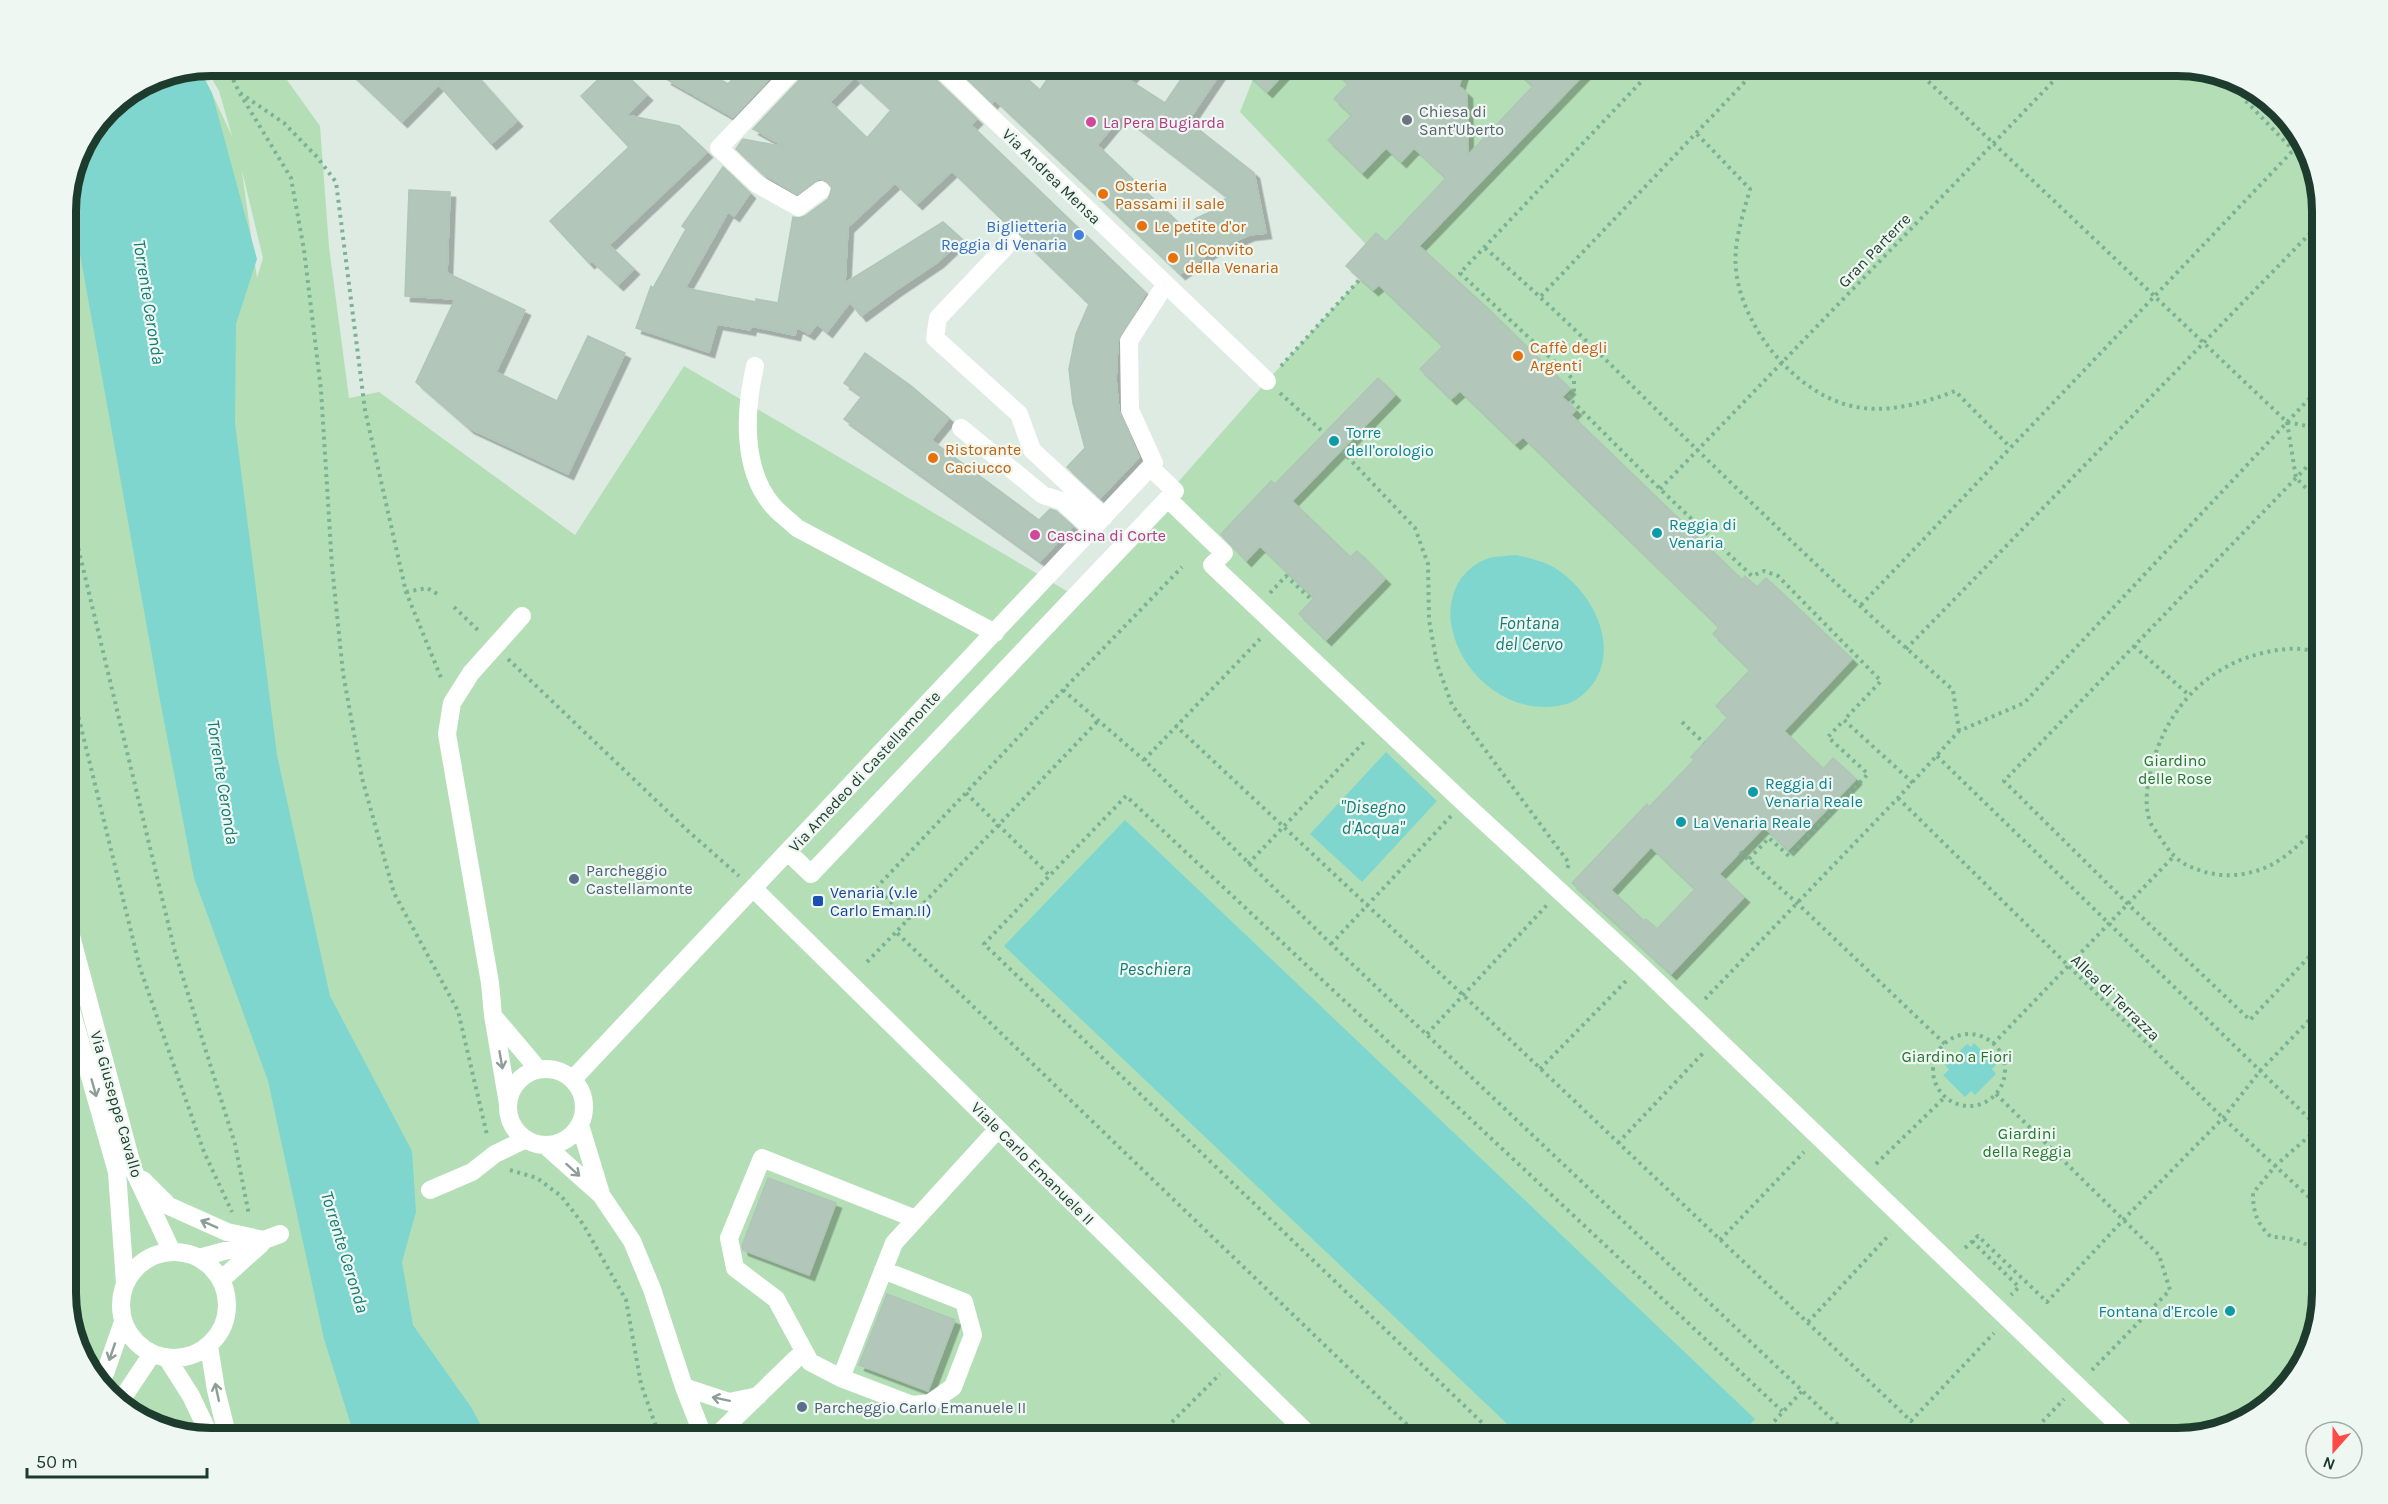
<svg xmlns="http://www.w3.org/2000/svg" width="2388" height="1504" viewBox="0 0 2388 1504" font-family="Karla,sans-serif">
  <defs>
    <filter id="shadow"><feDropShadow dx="5.5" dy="5.5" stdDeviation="0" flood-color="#0004"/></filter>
  </defs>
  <rect width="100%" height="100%" fill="#ddebe2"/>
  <path fill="#b4dfb6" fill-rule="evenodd" d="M212,66H277L320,126L329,247L349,398L379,392L575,535L684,366L1077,597L1267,381L1379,258L1240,112L1253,79L1236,66H2176L2257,90L2303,139L2322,211V1293L2298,1373L2249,1419L2177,1438H212L131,1414L85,1365L66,1302V202L77,156L109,108L156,77L200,68L232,136L219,91L205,67ZM242,171L263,258L257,278L242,172Z"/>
  <path fill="#7fd6cf" d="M199,69L212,93L257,259L236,324L235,423L277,755L330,996L412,1151L416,1212L402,1262L413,1325L471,1407L488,1438H355L324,1339L268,1081L194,878L160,700L73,215L67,198L77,156L109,108L156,77Z
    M1516,555C1529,558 1543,561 1555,568C1590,590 1619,641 1595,681C1588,691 1579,700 1567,704C1513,719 1459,676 1451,623C1449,609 1452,592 1460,580C1467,570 1477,562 1489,558C1497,556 1507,556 1516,555Z
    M1386,752L1437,801L1362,882L1310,834Z
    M1125,820L1755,1419L1737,1438H1522L1004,946Z
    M1974,1043L1996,1065L1992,1069L1996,1074L1975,1095L1971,1091L1965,1097L1943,1075L1949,1070L1945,1065L1967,1044L1971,1047Z"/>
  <path fill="#b3c6ba" stroke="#afc5b7" stroke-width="1.5" fill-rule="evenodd" filter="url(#shadow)" d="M343,66H430L444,79L402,122Z
    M460,66H468L517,121L491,144L439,85Z
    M612,66H617L647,95L627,115L679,126L707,152L609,245L634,269L618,285L592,261L589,263L550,221L629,147L581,96Z
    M673,66H696L728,84L745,66H781L733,117L666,79Z
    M808,66H927L930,74L977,119L971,125L1146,293L1118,341L1116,380L1119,411L1139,457L1100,498L1067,467L1085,448L1073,403L1069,369L1076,334L1089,304L1023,240L1020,232L1012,229L952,171L917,204L895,183L848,227L845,283L943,222L962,239L938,262L895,291L861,316L850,302L827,332L817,324L809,334L797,327L795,335L751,326L750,330L717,324L709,352L636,328L651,286L653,288L686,229L682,226L723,167L750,193L734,216L728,212L685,288L756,302V299L778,303L793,217L799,218L805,216L828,199L832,188L826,180L819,179L797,194L763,174L736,149L743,139L786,147L753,129L805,74ZM855,77L891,110L867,138L830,102Z
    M954,66H1013L1040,90L1056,66H1140L1129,80L1165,103L1190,66H1225L1188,121L1254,173L1266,233L1249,235L1211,252L1180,274L995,100L992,103ZM1122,115L1229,198L1210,204L1212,211L1195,219L1184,228L1097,145Z
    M1239,66H1291L1267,92Z
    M1330,66H1465L1459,86L1467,93L1468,155L1533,86L1511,66H1592L1419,246L1484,305L1570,389L1562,397L1576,410L1571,415L1742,580L1745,576L1757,587L1766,578L1852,659L1784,731L1823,769L1833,758L1856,779L1788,850L1764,827L1719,874L1744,897L1671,974L1572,883L1647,804L1649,807L1694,760L1691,757L1728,717L1716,706L1750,670L1713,634L1719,627L1523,437L1515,444L1460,391L1451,399L1420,369L1443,346L1379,285L1373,290L1346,266L1376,233L1386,242L1446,178L1414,148L1401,162L1386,148L1362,173L1328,140L1352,115L1334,99L1348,84ZM1651,847L1695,889L1657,929L1646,919L1644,921L1611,890Z
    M409,190L450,192L447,273L525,310L496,372L557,401L588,336L625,353L568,474L469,428L416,382L455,299L405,296Z
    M865,353L910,385L949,418L931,440L1039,520L1050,509L1056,511L1073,526L1040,561L844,419L862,396L844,383Z
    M1378,378L1395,395L1292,501L1350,557L1357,551L1385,579L1326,640L1299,614L1314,598L1260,546L1246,561L1221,534L1271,481L1275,484Z
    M768,1178L836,1203L809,1275L743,1250L742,1246Z
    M887,1294L955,1320L928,1391L859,1365Z"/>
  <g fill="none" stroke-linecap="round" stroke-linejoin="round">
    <path stroke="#7bb294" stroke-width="4" stroke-dasharray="3 4.5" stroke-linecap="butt" d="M227,66L239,92L291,178L304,250L321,390L332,566L343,673L362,778L394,893L458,1011L487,1135
      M1656,66L1460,273L1574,380V390L1569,398L1660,489L1752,576L1764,571L1778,576L1881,681L1844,720L1913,783
      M1912,66L2287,422L2322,429
      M2244,87L2243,98L2293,150
      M240,93L284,123L317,157L336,182L365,410L406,592L442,680
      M1697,134L1750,189C1743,215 1733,243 1736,270C1742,328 1797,396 1856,407C1890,413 1924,403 1955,391L2010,447
      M1485,248C1554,307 1617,371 1682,435C1771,522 1860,608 1953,690L1959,731
      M1541,296L1760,66
      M1281,366L1361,278
      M1280,393L1324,433
      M2287,422L2296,478L2322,504
      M1342,451L1415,528L1428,564L1429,620L1437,664L1452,705L1569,863L1567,870
      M2322,451L2004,781L2129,905L2250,1020L2322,943
      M1660,489L2068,66
      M66,497L175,952L235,1144L249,1215
      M406,592L427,588L441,596
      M1270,593L1286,576L1312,600
      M1861,605L2303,140
      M454,607L481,633
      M2134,646L2189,695
      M1906,649L2322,221
      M2322,654C2299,644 2269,650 2246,658C2193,677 2159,724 2149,779C2146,793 2145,810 2151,824C2154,829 2158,834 2161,839C2174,858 2180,864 2202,871C2223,878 2248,876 2269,866C2289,856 2306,838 2322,823
      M508,659L687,830L739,876
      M66,666L140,968L204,1152L232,1212
      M1063,690L1144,760L1331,944L1852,1438
      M1097,722L896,932L1421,1438
      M1682,722L1704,743
      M1175,725L1463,995L1911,1421L1994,1333
      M1937,756L2322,1131
      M1144,760L1260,639
      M966,793L1049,875
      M1898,798L2223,1118L2322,1209
      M1740,852L1797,903L1945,1044
      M1749,859L1769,838L1789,856L1868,774L1828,737L1844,720
      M1248,864L1366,740
      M909,919L876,888L1063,690L1182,567
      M1331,944L1451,816
      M867,962L896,932
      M1705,999L1898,798L1959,731L2024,703L2322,385
      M1427,1034L1547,905
      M1933 1070a36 36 0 1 1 72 0a36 36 0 1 1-72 0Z
      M1993,1044L2173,857
      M1540,1069L1627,980
      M1996,1094L2159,1255L2170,1290L2092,1370
      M2322,1125L2276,1165L2253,1193C2253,1212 2257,1224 2271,1237C2291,1237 2308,1242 2322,1256
      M1618,1143L1704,1052
      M1876,1164L1945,1097
      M510,1170L537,1178L561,1196L583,1224L626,1300L641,1384L660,1438
      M1720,1240L1804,1152
      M1972,1241L2019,1287L2011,1295
      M1965,1248L1978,1236L2047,1302L2124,1219L2223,1118L2260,1071L2322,1007
      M1808,1322L1890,1234
      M1156,1438L1220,1374
      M1498,1438L984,944L1126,796L1782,1411
      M1759,1438L1803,1390
      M2027,1438L2064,1399"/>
    <path stroke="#fff" stroke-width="18" d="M797,66L719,148L757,184L798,207L821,190
      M938,66L1267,381
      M1012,240L938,318L935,338L1019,414L1032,450L1104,517
      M755,366C745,409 741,469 773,506C780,514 789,520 797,528L995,633
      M961,428L1043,495L1062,501L1092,529
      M1168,499L1224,553L1212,565L1464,803L1641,966L2132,1438
      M788,852L811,874L1175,491L1150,467
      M754,889L1312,1438
      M66,917L133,1169L172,1252
      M66,992L117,1172L125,1283
      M494,1017L538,1069
      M508 1107a38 38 0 1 1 76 0a38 38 0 1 1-76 0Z
      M573,1079L1154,463L1130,410L1129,341L1165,285
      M508,1104L493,1015L490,983L447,734L452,703L471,673L522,616
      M580,1125L601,1194
      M545,1145L601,1195L632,1241L652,1289L684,1387L704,1438
      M143,1180L169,1206L227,1232L264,1240
      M430,1190L472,1172L495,1154L526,1139
      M121 1305a53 53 0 1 1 106 0a53 53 0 1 1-106 0Z
      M199,1258L264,1240L280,1234
      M883,1270L964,1302L973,1335L953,1387L930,1403L912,1405L841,1378L894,1243L998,1129
      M221,1280L261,1244
      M209,1346L216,1390L228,1438
      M167,1358L191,1396L211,1438
      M841,1378L810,1362L776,1299L735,1268L729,1238L762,1158L916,1219
      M102,1382L123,1322
      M684,1387L729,1402L758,1396
      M120,1402L152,1354
      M714,1438L804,1351"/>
  </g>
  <defs><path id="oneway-shaft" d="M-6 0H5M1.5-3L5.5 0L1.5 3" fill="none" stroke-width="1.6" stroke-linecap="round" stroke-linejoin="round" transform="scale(1.5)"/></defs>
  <g stroke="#8e9e96">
    <use href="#oneway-shaft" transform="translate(501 1060) rotate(80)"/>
    <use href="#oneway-shaft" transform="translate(94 1088) rotate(74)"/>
    <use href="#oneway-shaft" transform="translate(573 1170) rotate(42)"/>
    <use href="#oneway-shaft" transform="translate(209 1224) rotate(-156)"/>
    <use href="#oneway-shaft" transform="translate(112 1352) rotate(109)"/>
    <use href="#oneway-shaft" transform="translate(217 1392) rotate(-102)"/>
    <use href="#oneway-shaft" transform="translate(721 1399) rotate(-168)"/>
  </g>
  <circle fill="#6b7280" stroke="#eef7f1" stroke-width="2" cx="1407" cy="120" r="6"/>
  <g fill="#d1479c" stroke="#eef7f1" stroke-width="2">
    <circle cx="1091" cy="122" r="6"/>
    <circle cx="1035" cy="535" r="6"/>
  </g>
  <g fill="#e8710a" stroke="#eef7f1" stroke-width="2">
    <circle cx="1103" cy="194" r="6"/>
    <circle cx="1142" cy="226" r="6"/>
    <circle cx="1173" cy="258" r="6"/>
    <circle cx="1518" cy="356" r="6"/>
    <circle cx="933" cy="458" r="6"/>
  </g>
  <circle fill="#3f7fe0" stroke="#eef7f1" stroke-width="2" cx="1079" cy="235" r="6"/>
  <g fill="#0f9aa8" stroke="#eef7f1" stroke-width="2">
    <circle cx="1334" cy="441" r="6"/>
    <circle cx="1657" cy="533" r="6"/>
    <circle cx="1753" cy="792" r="6"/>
    <circle cx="1681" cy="822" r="6"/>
    <circle cx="2230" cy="1311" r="6"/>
  </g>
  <g fill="#5c6f8a" stroke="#eef7f1" stroke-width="2">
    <circle cx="574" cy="879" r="6"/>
    <circle cx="802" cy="1407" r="6"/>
  </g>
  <rect fill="#1a4fb4" stroke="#eef7f1" stroke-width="2" x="812" y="895" width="12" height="12" rx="3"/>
  <g text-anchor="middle" stroke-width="4.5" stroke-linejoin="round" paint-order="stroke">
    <g font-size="16" fill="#5b616d" stroke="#eef7f1" text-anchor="start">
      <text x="1419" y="117">Chiesa di<tspan x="1419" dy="18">Sant'Uberto</tspan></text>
    </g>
    <g font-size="16" fill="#b23c85" stroke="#eef7f1" text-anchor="start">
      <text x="1103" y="128">La Pera Bugiarda</text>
      <text x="1047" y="541">Cascina di Corte</text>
    </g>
    <g font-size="16" fill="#1e3c2d" stroke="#eef7f1">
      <text transform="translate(1052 176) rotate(44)" y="6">Via Andrea Mensa</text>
      <text transform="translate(1874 250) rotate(-46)" y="6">Gran Parterre</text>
      <text transform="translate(864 771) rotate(-47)" y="6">Via Amedeo di Castellamonte</text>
      <text transform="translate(2116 997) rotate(44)" y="6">Allea di Terrazza</text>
      <text transform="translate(117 1104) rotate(74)" y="6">Via Giuseppe Cavallo</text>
      <text transform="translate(1033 1163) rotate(45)" y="6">Viale Carlo Emanuele II</text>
    </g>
    <g font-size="16" fill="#c56008" stroke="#eef7f1" text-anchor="start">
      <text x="1115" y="191">Osteria<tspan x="1115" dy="18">Passami il sale</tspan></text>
      <text x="1154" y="232">Le petite d'or</text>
      <text x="1185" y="255">Il Convito<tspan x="1185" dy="18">della Venaria</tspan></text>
      <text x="1530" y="353">Caffè degli<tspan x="1530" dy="18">Argenti</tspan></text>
      <text x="945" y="455">Ristorante<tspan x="945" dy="18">Caciucco</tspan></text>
    </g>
    <g font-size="16" fill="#366cbe" stroke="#eef7f1" text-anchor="end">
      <text x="1067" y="232">Biglietteria<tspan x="1067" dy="18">Reggia di Venaria</tspan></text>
    </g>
    <g font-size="16" fill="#0d838f" stroke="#eef7f1" text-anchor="start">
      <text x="1346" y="438">Torre<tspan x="1346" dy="18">dell'orologio</tspan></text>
      <text x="1669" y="530">Reggia di<tspan x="1669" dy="18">Venaria</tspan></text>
      <text x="1765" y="789">Reggia di<tspan x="1765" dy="18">Venaria Reale</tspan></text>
      <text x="1693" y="828">La Venaria Reale</text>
      <text x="2218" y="1317" text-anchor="end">Fontana d'Ercole</text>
    </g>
    <g font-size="16" fill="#257631" stroke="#eef7f1">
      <text x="2175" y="766">Giardino<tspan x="2175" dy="18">delle Rose</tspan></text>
      <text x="1957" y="1062">Giardino a Fiori</text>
      <text x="2027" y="1139">Giardini<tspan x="2027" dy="18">della Reggia</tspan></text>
    </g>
    <g font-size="16" fill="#4e5e75" stroke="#eef7f1" text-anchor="start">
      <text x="586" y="876">Parcheggio<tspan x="586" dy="18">Castellamonte</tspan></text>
      <text x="814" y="1413">Parcheggio Carlo Emanuele II</text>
    </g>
    <g font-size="16" fill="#164399" stroke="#eef7f1" text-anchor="start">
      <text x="830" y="898">Venaria (v.le<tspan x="830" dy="18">Carlo Eman.II)</tspan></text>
    </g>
    <g font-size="18" font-style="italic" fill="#137c76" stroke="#eef7f1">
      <text transform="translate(149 302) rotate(81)" y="6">Torrente Ceronda</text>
      <text x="1529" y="629">Fontana<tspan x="1529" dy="21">del Cervo</tspan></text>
      <text transform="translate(223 782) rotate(81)" y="6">Torrente Ceronda</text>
      <text x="1373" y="813">"Disegno<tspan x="1373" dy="21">d'Acqua"</tspan></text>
      <text x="1155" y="975">Peschiera</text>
      <text transform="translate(345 1252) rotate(73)" y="6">Torrente Ceronda</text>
    </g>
  </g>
  <path d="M0 0H2388V1504H0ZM211 76H2177A135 135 0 0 1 2312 211V1293A135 135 0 0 1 2177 1428H211A135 135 0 0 1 76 1293V211A135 135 0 0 1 211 76Z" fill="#eef7f1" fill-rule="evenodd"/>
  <path fill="none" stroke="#1e3c2d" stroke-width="8" d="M211 76H2177A135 135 0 0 1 2312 211V1293A135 135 0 0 1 2177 1428H211A135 135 0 0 1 76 1293V211A135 135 0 0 1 211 76Z"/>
  <g transform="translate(2334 1450) rotate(201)"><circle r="28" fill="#eef7f1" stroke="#9baca3" stroke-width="1.5"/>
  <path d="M0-4.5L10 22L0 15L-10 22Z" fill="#ff4b48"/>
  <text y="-9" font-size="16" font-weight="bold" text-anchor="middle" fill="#1e3c2d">N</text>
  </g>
  <path d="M27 1468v9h180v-9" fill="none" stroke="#1e3c2d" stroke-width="3"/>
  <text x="36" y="1468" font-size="18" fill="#1e3c2d" stroke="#eef7f1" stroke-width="4.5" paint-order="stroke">50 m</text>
</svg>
